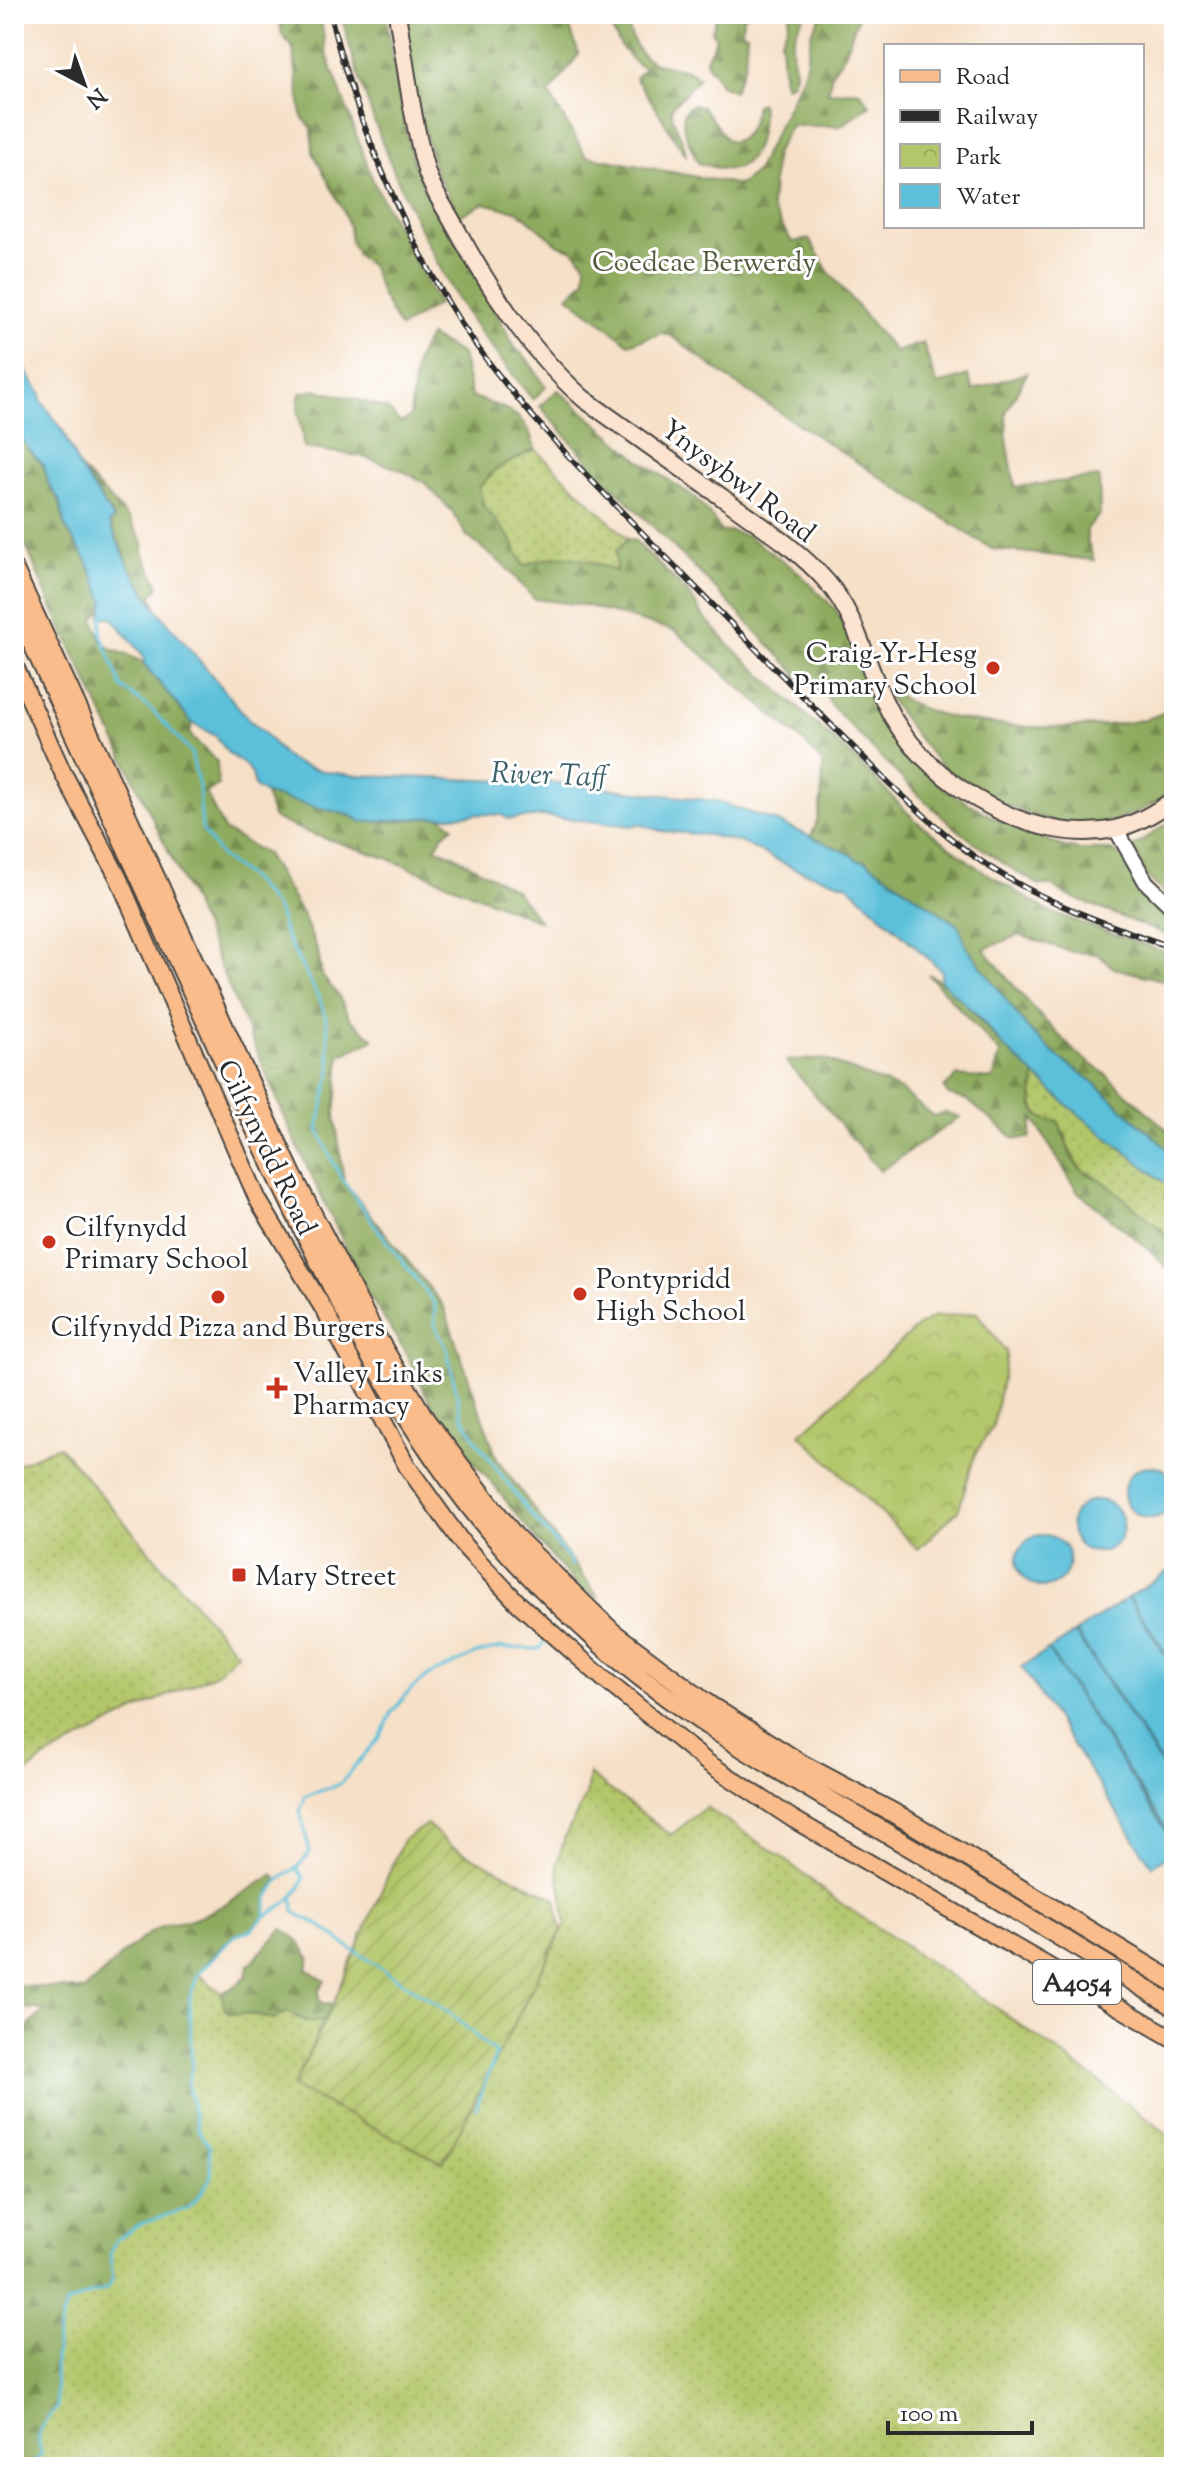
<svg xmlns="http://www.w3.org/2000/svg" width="1188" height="2481" viewBox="0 0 1188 2481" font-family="'Sorts Mill Goudy',serif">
  <defs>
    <pattern id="grass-dots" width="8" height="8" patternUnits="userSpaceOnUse" patternTransform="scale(2)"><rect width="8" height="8" fill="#b4c66a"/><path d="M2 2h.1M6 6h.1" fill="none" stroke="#9baa5c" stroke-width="1.8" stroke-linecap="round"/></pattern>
    <pattern id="forest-firs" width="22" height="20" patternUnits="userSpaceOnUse" patternTransform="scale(2)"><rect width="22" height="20" fill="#8fab5e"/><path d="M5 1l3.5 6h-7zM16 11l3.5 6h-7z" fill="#758b4e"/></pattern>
    <pattern id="park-crowns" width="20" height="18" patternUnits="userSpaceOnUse" patternTransform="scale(2)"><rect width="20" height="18" fill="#b4c66a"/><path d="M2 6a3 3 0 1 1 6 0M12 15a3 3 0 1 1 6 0" fill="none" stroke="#9baa5c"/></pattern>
    <pattern id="garden-furrows" width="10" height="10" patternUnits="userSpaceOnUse" patternTransform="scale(2)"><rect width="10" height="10" fill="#b4c66a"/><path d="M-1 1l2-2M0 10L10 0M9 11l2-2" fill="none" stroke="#9baa5c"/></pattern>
  </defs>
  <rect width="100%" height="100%" fill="#fff"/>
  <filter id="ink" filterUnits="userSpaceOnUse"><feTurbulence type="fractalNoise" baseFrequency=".0125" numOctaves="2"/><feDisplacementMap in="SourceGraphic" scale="16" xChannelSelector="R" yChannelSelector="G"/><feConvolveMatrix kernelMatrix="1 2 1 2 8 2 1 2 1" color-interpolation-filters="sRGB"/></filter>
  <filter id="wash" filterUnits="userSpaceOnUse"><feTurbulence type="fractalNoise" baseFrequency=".006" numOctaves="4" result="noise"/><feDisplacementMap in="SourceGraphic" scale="32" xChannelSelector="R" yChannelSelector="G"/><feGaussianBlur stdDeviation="1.8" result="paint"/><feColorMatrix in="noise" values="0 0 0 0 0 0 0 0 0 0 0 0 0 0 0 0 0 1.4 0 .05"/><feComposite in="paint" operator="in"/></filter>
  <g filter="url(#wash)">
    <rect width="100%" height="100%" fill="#f6e0c8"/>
    <path fill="url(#grass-dots)" stroke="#70784a" stroke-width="2" d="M535,449L628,539L616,551V571L524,566L510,538L483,505L479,487L495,470Z
      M1036,1074L1071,1108L1174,1190V1251L1162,1230L1102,1181L1083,1171L1076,1163L1067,1145L1066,1135C1036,1115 1027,1112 1036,1074Z
      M59,1446L237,1653L217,1673L136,1710L43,1759L14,1784V1466Z
      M589,1774L671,1835L706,1807L783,1858L836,1900L978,1995L1086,2072L1174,2139V2467H21L33,2463L39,2428L57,2407C54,2365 52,2344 66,2304C87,2293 94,2296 113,2278C112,2270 109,2259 110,2251C116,2229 158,2218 177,2212L209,2147L197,2128L188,2086L192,2065L189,2000L198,1974L222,1993L228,2013L259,2015L272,2019L287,2012L308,2022L324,2020L293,2087L443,2162L566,1923L557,1864L565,1836L586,1796Z"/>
    <path fill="url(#forest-firs)" stroke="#5d6b44" stroke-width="2" d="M279,14H320L326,52L374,183L438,304L400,328L382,296L372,267L359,257L351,243L349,227L344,212L313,152L312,128L302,117L293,48L282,35Z
      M341,14H386L402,114L415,168L431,202L472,266L515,348L527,359L546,387L533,400C504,363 473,327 450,286C403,202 365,108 341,14Z
      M403,14H565L579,54L549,94L586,156L740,185L756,172L804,73L812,31L822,14H859L845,54L832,72L828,92L859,91L870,105L841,126H790L775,154L771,207L792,242L809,239L828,271L895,352L923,343L937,385L968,375L973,390L1027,373L1006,412L1007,439L1015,487L1099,477L1100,514L1087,529V540L1094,560L992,549L736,384L670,335L662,333L629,344L568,296L585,280L586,264L572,249L559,245L519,212L484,203L459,216L435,171L416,98Z
      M604,14H623C628,25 631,39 638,49C652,73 681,60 699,78L671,108C672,126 685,138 686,155C667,130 655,102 635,78L645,68C624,60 614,33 604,14Z
      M717,14H748L743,17L742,32L747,34L745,63L734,91L720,85L714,72L709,68L706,59L716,39L712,31Z
      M790,14H805C800,23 793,35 792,45C791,62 800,66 791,84L784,86L781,40L787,28Z
      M761,103C764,123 758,159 737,168C726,172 710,166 698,163C692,147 671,115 693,104L703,107L726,139L731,142C751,137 751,122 756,105Z
      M429,336L462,354L471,396C505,410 525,409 535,449L495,470L479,487L483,505L510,538L524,566C562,550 580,557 616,571V551L628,539L635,541L691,596L703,616L731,647L858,762L914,819L978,868L1050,912L1174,955V983L1114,968L1097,954L1073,952L1019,935L984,949L1028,1003L1074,1051L1104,1073L1174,1136V1155L1091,1080L1059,1058L1029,1030L966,946L959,926L866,861L857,860L810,837C822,819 822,786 823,764L807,745L675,631L584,605L534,599L507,568L467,536L452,511L424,482L399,469L360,456L303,448C304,426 294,417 300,393L316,390L359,400L388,409L400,423L410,417L416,361Z
      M558,390L638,459L694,497L713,518L721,532L729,531L747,536L796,570L836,610L850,637L873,698L897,741L909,757L947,791L993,817L1061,846L1080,850H1111L1119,854L1133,869L1139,885L1174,913V938L1064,894L1051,885H1040C957,841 894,772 831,705L825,695L801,678L704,577L594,468L540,406Z
      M14,423L26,446L44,466L49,485L59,499L66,528L87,561L104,601L103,609L94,618C104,661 117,644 144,664L192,723L190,735L217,762L218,785L206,793L224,830L266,854L303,916L318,952L322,976L338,995L350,1019L374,1039L340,1056L335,1117L344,1182L443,1305L497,1459L599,1598L580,1589L537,1540L483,1472L443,1429L406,1353L367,1292L295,1141L193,903L50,603L14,517Z
      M79,467L129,519L143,542V553L159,586L152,596L158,611L130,568L109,522L114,518Z
      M891,688C927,734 1106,735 1158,715C1164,713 1169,709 1174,706V791C1113,831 1079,834 1011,807C992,799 973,792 956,779C929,756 909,727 889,698Z
      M265,794L352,816C374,828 415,818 440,816L453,826L443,835L435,848L453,855L515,890L539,921L389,859L309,833L273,818Z
      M1174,819V902L1147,877L1133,847Z
      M928,974C961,990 980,1025 1006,1049C1015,1058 1026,1066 1036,1074C1031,1098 1026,1120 1058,1121C1066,1136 1068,1159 1082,1170C1089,1175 1097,1177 1104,1182C1117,1192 1167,1232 1172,1244C1176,1253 1174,1265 1174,1275L1151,1251L1077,1191L1033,1118L1030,1138L1015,1139L967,1100L948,1095L944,1088L957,1076L993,1079L1000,1053Z
      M824,1059L899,1089L933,1116L945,1113L960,1117L880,1171L786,1061Z
      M274,1874L278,1881L268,1898L264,1917L251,1930L234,1936L211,1957L198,1974L189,2000L192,2065L188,2086L197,2128L209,2147L211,2176L203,2191L188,2208L143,2223L116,2240L110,2252L113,2278L107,2288L66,2304C52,2344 54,2366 57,2407C42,2425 33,2430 42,2453L33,2463L14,2467V2041L45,2010L14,2007V1985L84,1990C108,1971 129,1945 156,1929C169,1921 183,1923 197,1917C225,1906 249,1890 274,1874Z
      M282,1929L295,1937L310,1958L307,1969L325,1981L319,1990V1999L324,2005L333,2004L324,2020L308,2022L287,2012L272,2019L259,2015L228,2013L224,2008L222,1993L234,1987L246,1977L248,1966Z"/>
    <path fill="url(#park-crowns)" stroke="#70784a" stroke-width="2" d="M977,1313L1007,1353L993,1426L975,1454L959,1509L918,1549L800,1434L919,1325L935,1317Z"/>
    <path fill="url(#garden-furrows)" stroke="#70784a" stroke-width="2" d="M427,1824L451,1846L556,1899L561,1931L443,2163L293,2087L333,2004L403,1840Z"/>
    <path fill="#5cc0da" stroke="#447682" stroke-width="2" d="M14,343L29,376L41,394V400L62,429L79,467L114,519L109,523L130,568L158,611L249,720C264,729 272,744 285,756C300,769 332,773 352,775L560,783L716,801L780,823L852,855L857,860L866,861L959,926L966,946L1029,1030L1059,1058L1091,1080L1174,1155V1190L1071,1108L1005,1048L979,1017L940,980L942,971L848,885L795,869L743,843L708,835L661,831L639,824L631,826L543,816L509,819L501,815L481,814L362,822L352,816L265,794L255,787L252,774L245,765L228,753L216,736L192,723L144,664L143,655L112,617L101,618L104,601L87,561L66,528L59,499L49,485L44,466L26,446L14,423Z
      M1124 1492a26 26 0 1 1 52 0a26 26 0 1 1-52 0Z
      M1071 1526a26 26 0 1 1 52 0a26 26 0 1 1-52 0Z
      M1017 1561a26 26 0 1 1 52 0a26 26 0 1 1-52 0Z
      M1174,1568V1665L1129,1597Z
      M1128,1598L1174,1668V1782L1076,1632Z
      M1075,1633L1174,1784V1840L1049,1650Z
      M1048,1650L1174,1843V1851L1152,1866L1022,1667Z"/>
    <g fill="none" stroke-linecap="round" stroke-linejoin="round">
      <path stroke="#5cc0da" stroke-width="3" d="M102,617L101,634L122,688L151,709L191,752L199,787L202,829L221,857L251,879L277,909L286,937L320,1000L326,1019L331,1070L318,1129L332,1160L341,1177L374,1224L435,1304V1326L447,1349L461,1414L478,1443L528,1511L571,1561L570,1566
        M293,1896L294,1912L321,1926L350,1948L449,2012L496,2054L476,2108
        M264,1917C280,1908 298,1897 304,1878L297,1869
        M21,2467L33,2463L42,2453C33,2430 42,2425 57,2407C54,2366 53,2344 66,2304L107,2288L113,2278L110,2252L116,2240L143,2223L188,2208L203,2191L211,2176L209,2147L197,2128L188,2086L192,2065L189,2000L198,1974L234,1936L251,1930L264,1917L268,1898L278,1881L296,1868L310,1853L300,1811L306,1796L340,1784L380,1737L392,1712L411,1689L429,1675L478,1653L501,1648L539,1649L544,1642"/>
    </g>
  </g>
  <g filter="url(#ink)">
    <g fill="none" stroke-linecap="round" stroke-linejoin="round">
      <g stroke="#494643" stroke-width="18">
        <path id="tertiary" d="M1116,829L1146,882L1174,909"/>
      </g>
      <g stroke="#494643" stroke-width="20">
        <path id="secondary" d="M397,14C406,66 412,119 426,170C431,187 442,204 451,219C486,284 528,350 584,399C631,432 677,465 723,498C759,524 797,548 827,582C861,621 867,674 893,718C934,787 1034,846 1115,829C1136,824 1157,812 1174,799"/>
      </g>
      <g stroke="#494643" stroke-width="20">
        <path id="primary" d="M14,664L63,773L118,877L258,1200L326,1313L407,1466L465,1547L519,1604L605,1680L708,1763L793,1819L1174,2039"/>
      </g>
      <g stroke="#494643" stroke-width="22">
        <path id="trunk" d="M14,570L292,1175L374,1333L426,1421L514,1536L613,1633L707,1704L803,1765L903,1818L1174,1982
          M14,603C85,755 153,907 223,1059C300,1226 383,1410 505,1549C534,1582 567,1613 599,1642C689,1723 795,1779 898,1840C991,1894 1082,1950 1174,2006"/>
      </g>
      <use href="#tertiary" stroke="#fff" stroke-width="14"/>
      <use href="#secondary" stroke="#fde4d1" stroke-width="16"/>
      <use href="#primary" stroke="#fabc8b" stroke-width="16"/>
      <use href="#trunk" stroke="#fabc8b" stroke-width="18"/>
      <g stroke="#2b2b2b" stroke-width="6">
        <path id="rail" d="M330,14C355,120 412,255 475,344C529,419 596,485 660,551C736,629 812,706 889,783C920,812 952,842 988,866C1045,903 1110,926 1174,948"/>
      </g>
      <use href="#rail" stroke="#fff" stroke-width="3" stroke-dasharray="9" stroke-linecap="butt"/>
    </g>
  </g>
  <g fill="#c8321e" stroke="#fff" stroke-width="3">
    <circle cx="993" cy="668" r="8"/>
    <circle cx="49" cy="1242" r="8"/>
    <circle cx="580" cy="1294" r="8"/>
    <circle cx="218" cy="1297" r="8"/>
    <path d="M273 1376h8v8h8v8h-8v8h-8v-8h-8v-8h8z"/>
    <rect x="231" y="1567" width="16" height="16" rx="4"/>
  </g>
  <g text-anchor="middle" stroke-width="6" stroke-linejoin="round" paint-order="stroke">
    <rect fill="#fff" stroke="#6b6b6b" stroke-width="2" x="1033" y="1960" width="88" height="44" rx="6"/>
    <g font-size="26" font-weight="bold" fill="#2b2b2b">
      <text x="1077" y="1991">A4054</text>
    </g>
    <g font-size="28" fill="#545a3e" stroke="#fff">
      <text x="704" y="271">Coedcae Berwerdy</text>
    </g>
    <g font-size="28" fill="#2b2b2b" stroke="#fff">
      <text transform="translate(739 480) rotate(37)" y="10">Ynysybwl Road</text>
      <text transform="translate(268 1147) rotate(64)" y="10">Cilfynydd Road</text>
    </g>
    <g font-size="28" fill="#2b2b2b" stroke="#fff" text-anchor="start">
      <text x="977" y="662" text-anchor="end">Craig-Yr-Hesg<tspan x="977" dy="32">Primary School</tspan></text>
      <text x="65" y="1236">Cilfynydd<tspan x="65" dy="32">Primary School</tspan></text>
      <text x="596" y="1288">Pontypridd<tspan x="596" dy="32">High School</tspan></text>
      <text x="218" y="1336" text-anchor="middle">Cilfynydd Pizza and Burgers</text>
      <text x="293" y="1382">Valley Links<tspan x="293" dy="32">Pharmacy</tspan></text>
      <text x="255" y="1585">Mary Street</text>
    </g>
    <g font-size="30" font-style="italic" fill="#3c5f68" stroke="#fff">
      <text transform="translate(549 774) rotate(2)" y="10">River Taff</text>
    </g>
  </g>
  <rect width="1188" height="2481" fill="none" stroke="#fff" stroke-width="48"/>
  <rect x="884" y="44" width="260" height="184" fill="#ffffff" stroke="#aaaaaa" stroke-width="2"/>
  <rect x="900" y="70" width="40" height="12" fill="#fabc8b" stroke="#aaaaaa" stroke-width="2"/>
  <text x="956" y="84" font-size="24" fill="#2b2b2b">Road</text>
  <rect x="900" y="110" width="40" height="12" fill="#2b2b2b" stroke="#aaaaaa" stroke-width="2"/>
  <text x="956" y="124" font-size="24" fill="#2b2b2b">Railway</text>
  <rect x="900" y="144" width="40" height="24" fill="url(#park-crowns)" stroke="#aaaaaa" stroke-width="2"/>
  <text x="956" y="164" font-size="24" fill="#2b2b2b">Park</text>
  <rect x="900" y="184" width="40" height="24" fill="#5cc0da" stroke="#aaaaaa" stroke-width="2"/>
  <text x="956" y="204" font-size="24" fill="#2b2b2b">Water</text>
  <g transform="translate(84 84) rotate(139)" stroke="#ffffff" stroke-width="6" paint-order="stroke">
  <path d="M0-6L14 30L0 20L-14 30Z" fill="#2b2b2b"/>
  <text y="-12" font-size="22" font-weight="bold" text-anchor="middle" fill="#2b2b2b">N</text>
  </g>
  <path d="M888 2421v12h144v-12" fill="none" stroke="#2b2b2b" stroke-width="4"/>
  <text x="900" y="2421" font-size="24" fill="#2b2b2b" stroke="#ffffff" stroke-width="6" paint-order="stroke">100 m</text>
</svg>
